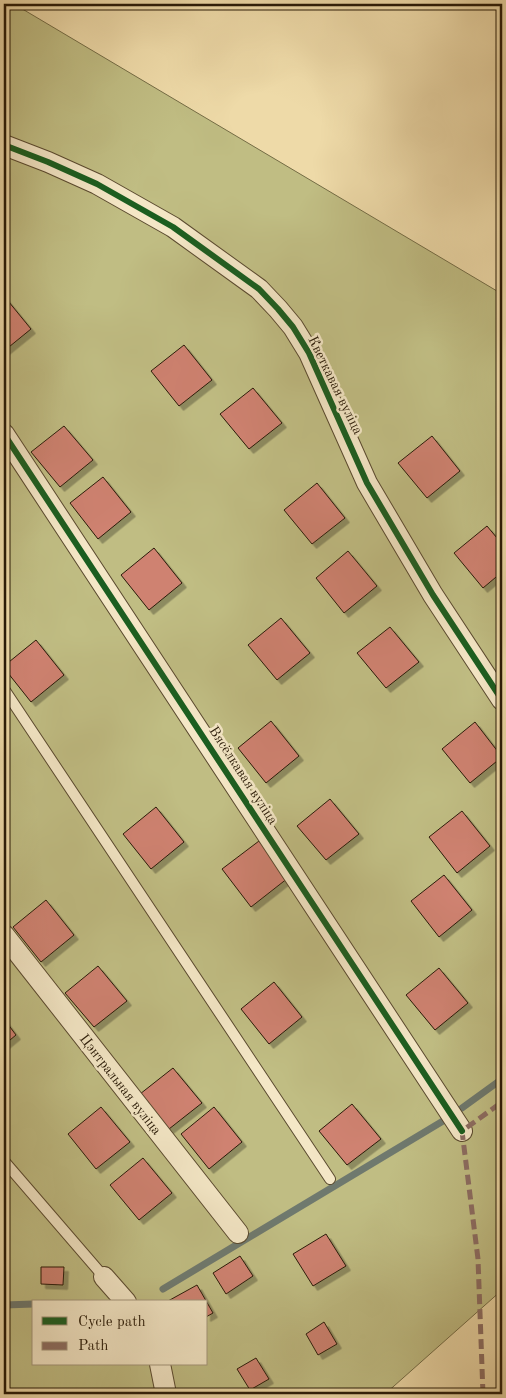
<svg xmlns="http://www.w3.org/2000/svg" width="506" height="1398" viewBox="0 0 506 1398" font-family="'Old Standard TT',serif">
  <defs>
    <filter id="shadow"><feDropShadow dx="4.5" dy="4.5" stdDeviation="0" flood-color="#0004"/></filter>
  </defs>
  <rect width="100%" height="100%" fill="#eedaa8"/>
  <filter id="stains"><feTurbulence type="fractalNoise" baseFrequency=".004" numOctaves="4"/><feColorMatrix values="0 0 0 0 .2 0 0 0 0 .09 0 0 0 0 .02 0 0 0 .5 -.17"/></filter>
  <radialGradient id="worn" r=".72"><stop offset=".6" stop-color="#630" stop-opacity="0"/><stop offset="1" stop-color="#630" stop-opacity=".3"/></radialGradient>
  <path fill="#c0bd83" stroke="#746c45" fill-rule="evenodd" d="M4,4H14L502,294V1290L385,1394H4ZM34,1302H206V1364H34Z"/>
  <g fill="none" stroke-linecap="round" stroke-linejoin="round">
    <path stroke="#6f796e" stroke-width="7" d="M462,1108L502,1079
      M163,1289L443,1121
      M4,1305L34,1304"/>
  </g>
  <path fill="#cf8271" stroke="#291a07" filter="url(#shadow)" d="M4,296L31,329L4,351Z
    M184,345L212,380L179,406L151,371Z
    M253,388L282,423L249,449L220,414Z
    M64,426L93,460L60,487L31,452Z
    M432,436L460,471L427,498L398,463Z
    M103,477L131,512L98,539L70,503Z
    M317,483L345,518L312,544L284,510Z
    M487,526L502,544V572L483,588L454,553Z
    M154,548L182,583L149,610L121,575Z
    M348,551L377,586L344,613L316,578Z
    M281,618L310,653L277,680L248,645Z
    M390,627L419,662L386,688L357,653Z
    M36,640L64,675L31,702L4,668V666Z
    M271,721L299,756L266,783L238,748Z
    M475,722L502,757L470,783L442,749Z
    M330,799L359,834L326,860L297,826Z
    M156,807L184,842L151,869L123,834Z
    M462,811L490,846L457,873L429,837Z
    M259,841L288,878L251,907L222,869Z
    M444,875L472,910L439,937L411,901Z
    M46,900L74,935L41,962L13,927Z
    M98,966L127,1001L94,1027L65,993Z
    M439,968L468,1003L435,1030L406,995Z
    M274,982L302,1017L269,1044L241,1009Z
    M4,1019L16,1035L4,1045Z
    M173,1068L202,1103L169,1129L140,1094Z
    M352,1104L381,1139L347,1165L319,1131Z
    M101,1107L130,1142L96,1169L68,1134Z
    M214,1107L242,1142L209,1169L181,1134Z
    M143,1158L172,1193L139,1220L110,1185Z
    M326,1234L346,1266L313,1286L293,1254Z
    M240,1256L253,1276L226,1294L213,1273Z
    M41,1267H64L63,1285L41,1284Z
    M197,1285L213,1313L206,1317V1302L168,1301Z
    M324,1322L337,1344L318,1355L306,1334Z
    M256,1358L269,1379L250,1390L237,1369Z
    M158,1388V1394H136V1391Z"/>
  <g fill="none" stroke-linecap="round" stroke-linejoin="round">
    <g stroke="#5a4a2f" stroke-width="12">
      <path id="service" d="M4,689L330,1179
        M4,1161L104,1277"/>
    </g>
    <g stroke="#5a4a2f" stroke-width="22">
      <path id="minor" d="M4,145L48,162L97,184L173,227L259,289L278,309L293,327L309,353L367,483L433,595L502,700
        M4,434L462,1131
        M4,935L238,1233
        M104,1277L126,1302
        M160,1364L166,1394"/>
    </g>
    <use href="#service" stroke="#f4e7c6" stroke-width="10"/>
    <use href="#minor" stroke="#f4e7c6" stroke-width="20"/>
    <path stroke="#8d6e63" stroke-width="5" stroke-dasharray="10 5" stroke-linecap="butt" d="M483,1394L478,1259L462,1131L502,1102"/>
    <g stroke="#f4e7c6" stroke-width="9">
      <path id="cycleway" d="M4,145L48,162L97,184L173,227L259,289L278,309L293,327L309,353L367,483L433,595L502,700
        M4,434L462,1131"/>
    </g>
    <use href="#cycleway" stroke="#1b5e20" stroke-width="6"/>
  </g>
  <g text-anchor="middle" stroke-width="5" stroke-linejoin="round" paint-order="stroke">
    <g font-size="14" fill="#291a07" stroke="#f4e7c6">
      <text transform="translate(336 385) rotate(64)" y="5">Кветкавая вуліца</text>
      <text transform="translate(244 775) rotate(57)" y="5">Вясёлкавая вуліца</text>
      <text transform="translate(121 1084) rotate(52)" y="5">Цэнтральная вуліца</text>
    </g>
  </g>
  <rect width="506" height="1398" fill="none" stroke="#eedaa8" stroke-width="20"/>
  <rect x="5" y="5" width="496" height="1388" fill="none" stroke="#291a07" stroke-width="2.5"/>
  <rect x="10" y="10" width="486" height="1378" fill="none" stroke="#291a07"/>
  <rect x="32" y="1300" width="175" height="65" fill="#f4e7c6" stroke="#a3957a"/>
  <rect x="42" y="1317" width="25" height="8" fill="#1b5e20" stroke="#a3957a"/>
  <text x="78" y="1326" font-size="15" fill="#291a07">Cycle path</text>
  <rect x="42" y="1342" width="25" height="8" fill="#8d6e63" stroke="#a3957a"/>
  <text x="78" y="1350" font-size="15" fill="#291a07">Path</text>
  <rect width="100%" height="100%" filter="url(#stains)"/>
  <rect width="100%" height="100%" fill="url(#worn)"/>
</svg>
